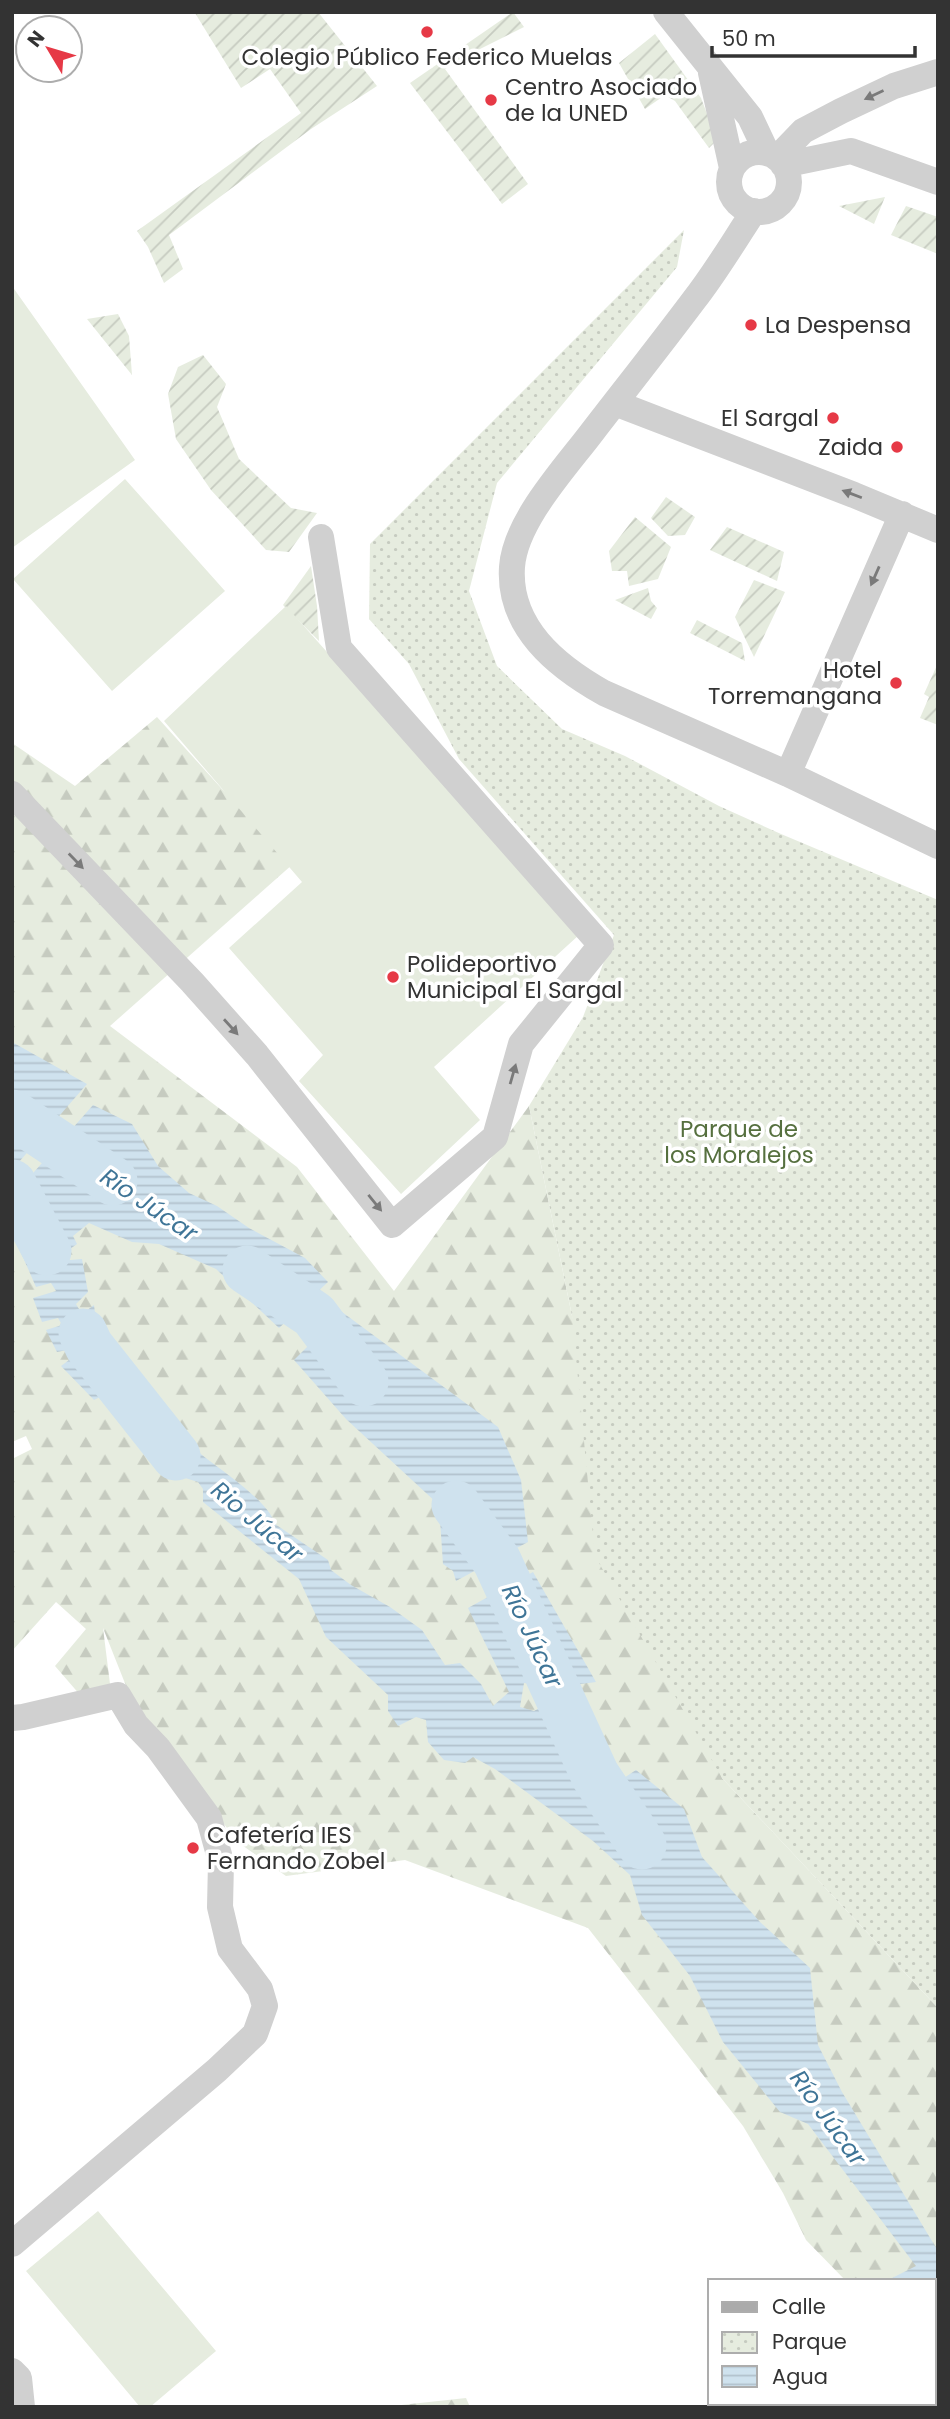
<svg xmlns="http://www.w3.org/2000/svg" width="950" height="2419" viewBox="0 0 950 2419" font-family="Poppins,sans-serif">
  <defs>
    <pattern id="forest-firs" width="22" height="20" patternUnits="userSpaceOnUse" patternTransform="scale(1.75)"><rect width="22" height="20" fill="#e6ecdf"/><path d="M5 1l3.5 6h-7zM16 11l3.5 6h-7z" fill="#c6cbc0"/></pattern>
    <pattern id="park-dots" width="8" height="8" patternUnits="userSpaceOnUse" patternTransform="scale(1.75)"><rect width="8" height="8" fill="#e6ecdf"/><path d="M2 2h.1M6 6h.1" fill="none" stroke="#c6cbc0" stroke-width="1.8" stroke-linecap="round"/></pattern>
    <pattern id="garden-furrows" width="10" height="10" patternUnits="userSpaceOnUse" patternTransform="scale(1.75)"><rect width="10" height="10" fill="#e6ecdf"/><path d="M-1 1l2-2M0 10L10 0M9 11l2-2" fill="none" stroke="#c6cbc0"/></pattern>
    <pattern id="water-rules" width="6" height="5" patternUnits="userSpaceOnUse" patternTransform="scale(1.75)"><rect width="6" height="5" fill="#cfe2ee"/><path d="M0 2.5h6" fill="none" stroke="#b2c2cd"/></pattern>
  </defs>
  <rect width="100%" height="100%" fill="#fff"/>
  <path fill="url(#forest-firs)" d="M157,717L222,789L302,856L110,1026L297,1167L394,1291L529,1106L572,1316L722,1778L938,2008V2375L934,2371V2281H846L806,2240L783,2193L743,2126L588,1928L405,1860L286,1876L239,1843L138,1716L103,1628L111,1692L81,1696L55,1666L86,1629L56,1602L12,1651V1459L32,1449L26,1436L12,1442V743L75,786Z
    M466,2398L470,2407H383Z"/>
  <path fill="url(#park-dots)" d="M684,230L677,267L497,483L469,591L497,666L562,729L625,756L719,806L781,834L938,900V2008L722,1778L595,1556L572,1316L529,1106L583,1017L614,935L459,759L409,664L369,619L370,544Z"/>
  <path fill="url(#garden-furrows)" d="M318,12L377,86L311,129L169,235L183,269L164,283L148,247L137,231L301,113L270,69L241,88L195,13Z
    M513,12L524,27L476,51L445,69L528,184L502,204L410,83Z
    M655,34L701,98L717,140L709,148L675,101L665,95L645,109L619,63Z
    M885,197L874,224L839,206Z
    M906,206L938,217V254L891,235Z
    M118,314L129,336L132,375L87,319Z
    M203,355L226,384L217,407L239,459L291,508L317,513L289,552L266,550L211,490L176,439L168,394L178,367Z
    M666,497L695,517L685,535L668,536L651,518Z
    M635,517L671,547L658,579L629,586L627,571H612L609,551Z
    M727,527L784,552L777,581L710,550Z
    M311,566L317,606L319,641L283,605Z
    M754,580L785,592L754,657L735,617Z
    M648,588L651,601L657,608L651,619L615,600Z
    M697,620L742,643L745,661L690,633Z
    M938,663V725L920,718L929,697L924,694Z"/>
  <path fill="#e6ecdf" d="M12,286L135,460L12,548Z
    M125,479L225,591L112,691L13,579Z
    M286,606L579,935L434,1067L480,1120L401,1194L299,1081L323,1055L229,948L302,882L164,721Z
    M98,2211L216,2351L150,2407H140L26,2271Z"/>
  <path fill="url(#water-rules)" d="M12,1042L87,1084L12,1170Z
    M93,1105L132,1124L158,1166L189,1193L217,1206L249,1228L305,1258L328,1282L279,1328L216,1269L159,1244L132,1242L89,1223L73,1236L77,1244L63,1254L59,1261L82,1259L88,1292L76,1304L82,1314L94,1305L97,1329L91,1337L95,1345L100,1340L135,1380L94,1400L61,1366L73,1357L72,1349L57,1352L46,1330L62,1325L58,1318L42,1322L33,1298L56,1291L51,1283L36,1287L19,1248H41L34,1241L21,1243L23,1224L12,1217V1197Z
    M342,1312L498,1427L521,1480L528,1542L456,1581L453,1571L443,1564L439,1505L346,1419L294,1360Z
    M144,1399C164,1413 177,1433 195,1449C215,1467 268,1499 275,1524L328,1560L331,1570L351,1585L390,1607L422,1630L445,1665L460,1663L481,1684L493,1706L509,1692L468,1608L533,1572L596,1682L551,1688L540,1678L537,1684L524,1683L520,1707L534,1711L559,1697L598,1795L636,1770L684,1809L702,1857L760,1922L810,1968L818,2045L842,2092L938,2251V2324L934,2326V2281H891L890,2279L916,2266L808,2124L780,2112L723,2042L690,1976L642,1915L630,1875L593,1841L495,1769L473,1757L465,1763L444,1760L428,1742L426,1720L416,1717L398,1726L388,1711V1695L326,1637L299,1579L203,1502V1489L198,1482L182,1477L116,1412Z"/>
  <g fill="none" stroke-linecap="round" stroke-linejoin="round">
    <path stroke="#cfe2ee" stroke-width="49" d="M12,1114L113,1181
      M12,1184L47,1251
      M247,1270L314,1315L364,1382
      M83,1333L89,1346L176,1456
      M456,1505L497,1561L595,1775L642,1845"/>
    <path stroke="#d0d0d0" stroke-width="26" d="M666,12L750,117L767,153
      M711,73L732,168
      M729 182a30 30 0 1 1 60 0a30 30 0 1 1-60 0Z
      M777,158L803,131L841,111L894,86L938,72
      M783,165L851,151L938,182
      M754,211C734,241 716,272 694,300C661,344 627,387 593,431C566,467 515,521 512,567C508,627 556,666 604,693L788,774L938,846
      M615,403L854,495L938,530
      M788,774L902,514
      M12,794L192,982L257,1055L392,1225L495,1137L521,1044L601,945L339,648L321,537
      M12,1718L23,1717L118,1695L136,1725L158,1748L209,1818L221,1862L220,1907L230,1949L260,1989L265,2006L255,2034L217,2070L12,2244
      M12,2371L19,2378L22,2407"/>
    <path stroke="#ababab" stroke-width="38" d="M934,2355L938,2353
      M814,2407L822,2403
      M915,2407L923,2403"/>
  </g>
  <defs><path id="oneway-solid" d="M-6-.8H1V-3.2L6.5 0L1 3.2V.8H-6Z" transform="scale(1.75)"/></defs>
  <g fill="#7a7a7a">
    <use href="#oneway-solid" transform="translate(874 95) rotate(155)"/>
    <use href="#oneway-solid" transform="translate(852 494) rotate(-159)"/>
    <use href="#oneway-solid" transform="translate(875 576) rotate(114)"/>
    <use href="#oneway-solid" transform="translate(76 861) rotate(46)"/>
    <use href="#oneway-solid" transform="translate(231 1027) rotate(48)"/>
    <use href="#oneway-solid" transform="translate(513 1074) rotate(-74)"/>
    <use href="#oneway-solid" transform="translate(375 1203) rotate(51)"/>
  </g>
  <g fill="#e63946" stroke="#fff" stroke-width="2.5">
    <circle cx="427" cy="32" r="7"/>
    <circle cx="491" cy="100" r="7"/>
    <circle cx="751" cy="325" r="7"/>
    <circle cx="833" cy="418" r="7"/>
    <circle cx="897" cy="447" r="7"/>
    <circle cx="896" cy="683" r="7"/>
    <circle cx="393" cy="977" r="7"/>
    <circle cx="193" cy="1848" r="7"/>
  </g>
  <g text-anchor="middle" stroke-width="7" stroke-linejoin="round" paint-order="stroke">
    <g font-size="23" fill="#333" stroke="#fff" text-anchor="start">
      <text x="427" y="65" text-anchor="middle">Colegio Público Federico Muelas</text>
      <text x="505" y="95">Centro Asociado<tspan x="505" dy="26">de la UNED</tspan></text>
      <text x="765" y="333">La Despensa</text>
      <text x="819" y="426" text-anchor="end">El Sargal</text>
      <text x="883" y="455" text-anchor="end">Zaida</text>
      <text x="882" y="678" text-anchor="end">Hotel<tspan x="882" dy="26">Torremangana</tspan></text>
      <text x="407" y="972">Polideportivo<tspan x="407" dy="26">Municipal El Sargal</tspan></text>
      <text x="207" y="1843">Cafetería IES<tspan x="207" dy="26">Fernando Zobel</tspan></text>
    </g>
    <g font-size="23" fill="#56703f" stroke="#fff">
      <text x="739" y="1137">Parque de<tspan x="739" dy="26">los Moralejos</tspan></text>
    </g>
    <g font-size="24" font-style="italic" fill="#3f7597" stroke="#fff">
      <text transform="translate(149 1205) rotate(34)" y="8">Río Júcar</text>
      <text transform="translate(257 1522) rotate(40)" y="8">Rio Júcar</text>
      <text transform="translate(532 1636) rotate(65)" y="8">Río Júcar</text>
      <text transform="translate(828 2118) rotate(54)" y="8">Río Júcar</text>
    </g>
  </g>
  <rect width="950" height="2419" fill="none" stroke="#333333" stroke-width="28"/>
  <rect x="708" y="2279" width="228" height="126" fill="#ffffff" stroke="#adadad" stroke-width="2"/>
  <rect x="722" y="2302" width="35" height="10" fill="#ababab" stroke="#adadad" stroke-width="2"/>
  <text x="772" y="2314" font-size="21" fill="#333333">Calle</text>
  <rect x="722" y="2332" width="35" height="21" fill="url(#park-dots)" stroke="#adadad" stroke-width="2"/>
  <text x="772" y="2349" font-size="21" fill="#333333">Parque</text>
  <rect x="722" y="2366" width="35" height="21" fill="url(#water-rules)" stroke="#adadad" stroke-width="2"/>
  <text x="772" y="2384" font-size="21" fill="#333333">Agua</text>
  <g transform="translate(49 49) rotate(308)"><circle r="33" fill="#ffffff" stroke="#adadad" stroke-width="2"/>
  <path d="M0-5L12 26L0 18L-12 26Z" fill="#e63946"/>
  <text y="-10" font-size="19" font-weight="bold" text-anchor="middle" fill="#333333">N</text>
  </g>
  <path d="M712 46v10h203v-10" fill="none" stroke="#333333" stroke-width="3.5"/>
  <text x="722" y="46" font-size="21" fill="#333333" stroke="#ffffff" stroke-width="5" paint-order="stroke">50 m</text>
</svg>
